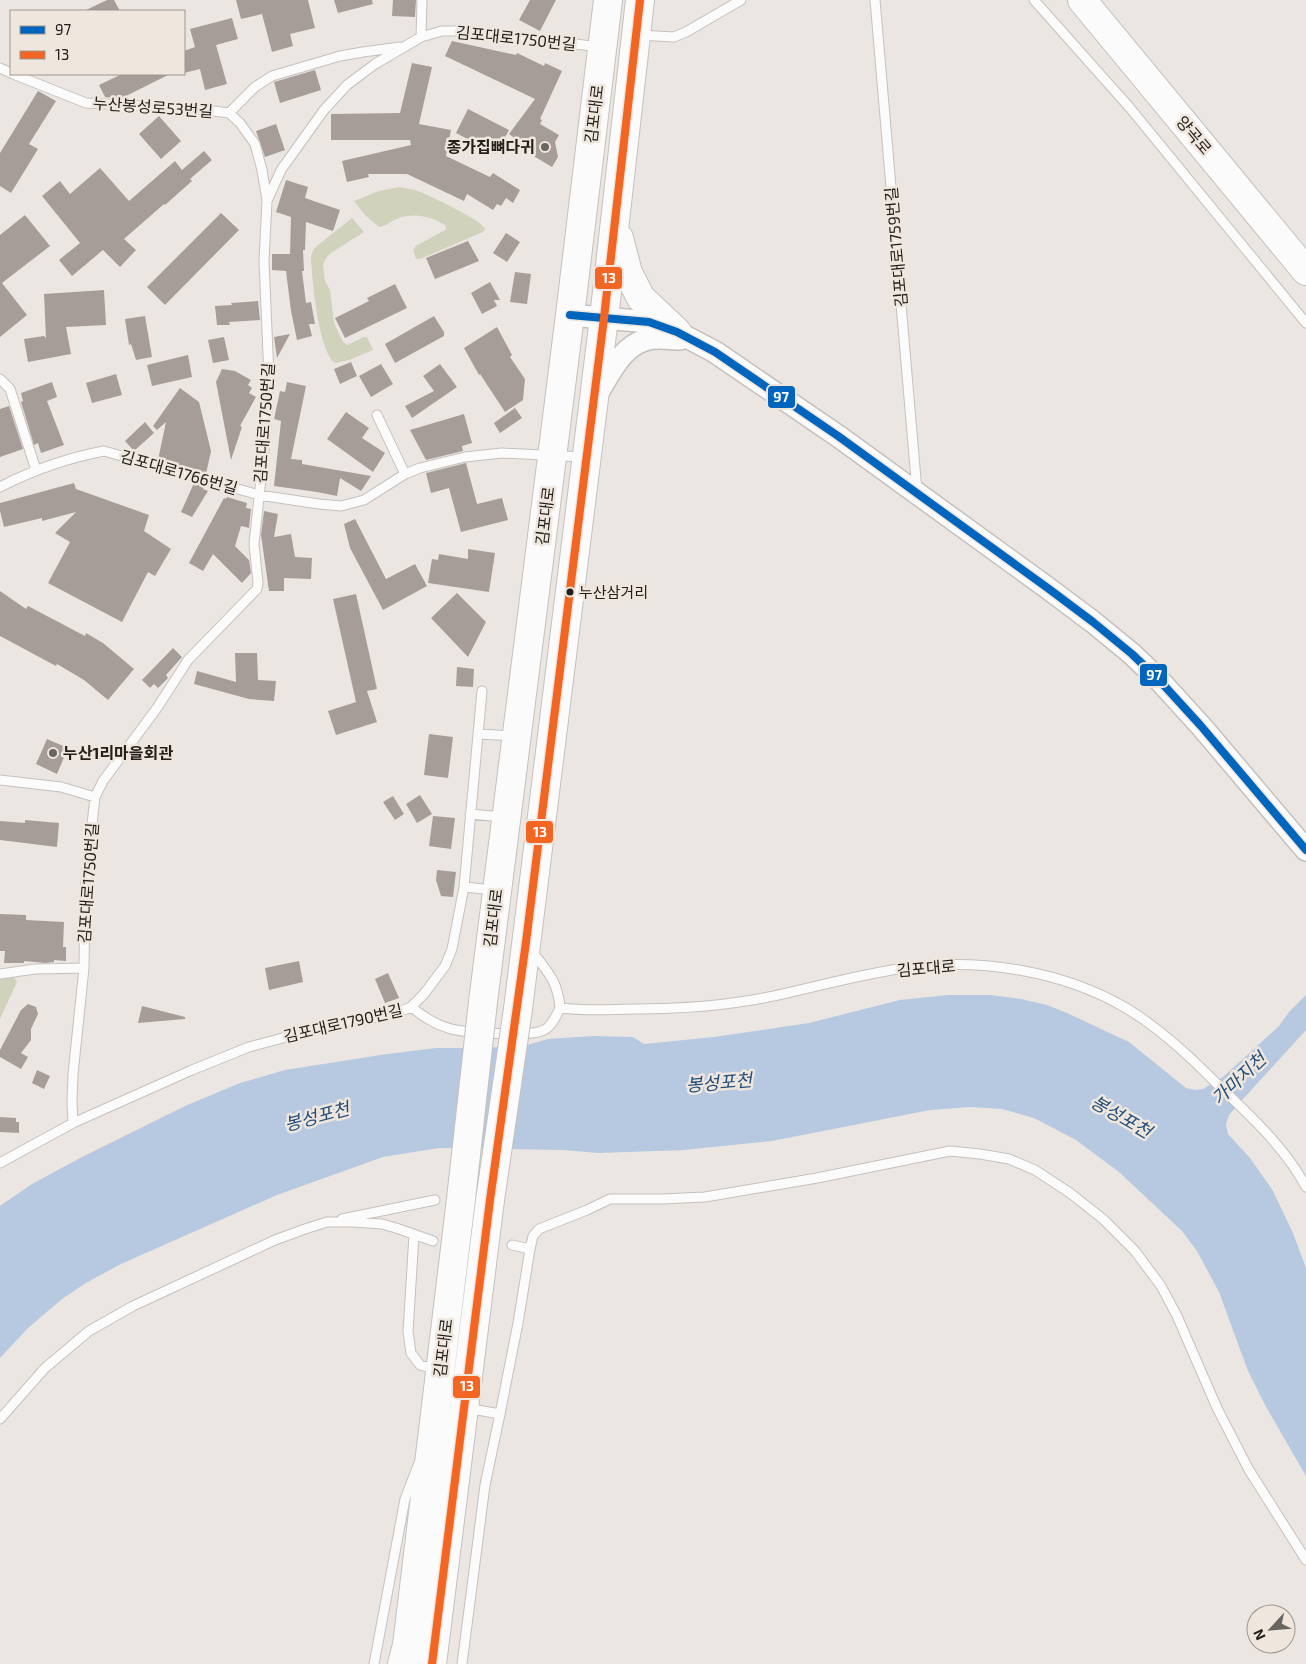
<svg xmlns="http://www.w3.org/2000/svg" width="1306" height="1664" viewBox="0 0 1306 1664" font-family="'Exo 2','Noto Sans KR',sans-serif">
  <rect width="100%" height="100%" fill="#ebe6e2"/>
  <path fill="#d1d2bc" d="M399,187C406,188 412,189 418,191C430,196 482,220 485,229L483,232L420,259H416L413,250L416,246L445,230L446,228L445,225C428,215 412,212 394,220C389,223 386,226 379,227L365,215L354,201L379,191Z
    M352,218L364,232L331,253L326,258L323,265L325,281L330,290L334,323L343,342L347,345L364,337H367L373,350L349,360L335,363C318,350 312,278 311,257L313,250L318,245Z
    M10,976L14,977L17,982L0,1019V978Z"/>
  <path fill="#b6c9e0" d="M948,995H990L1021,999L1047,1005L1067,1013L1129,1042L1186,1088L1195,1090L1203,1089L1223,1077L1279,1026L1289,1012L1306,995V1030L1243,1099L1229,1115L1226,1124L1228,1134L1250,1158L1273,1191L1293,1233L1306,1268V1476L1265,1405L1248,1371L1219,1292L1197,1251L1182,1231L1119,1172L1076,1140L1034,1118L1002,1109L971,1107L930,1110L772,1141L684,1150L599,1153L562,1150L439,1148L383,1157L277,1195L121,1264L86,1283L62,1299L28,1328L0,1358V1206L32,1184L80,1158L185,1106L240,1083L285,1070L387,1054L436,1048H485L527,1045L548,1039L593,1036L633,1037L644,1044L714,1037L809,1023L900,1000Z"/>
  <path fill="#a79d98" d="M107,0H114L120,11H84Z
    M236,0H308L315,28L290,34L293,46L272,52L262,14L241,19Z
    M334,0H372L373,4L338,13Z
    M393,0H416L415,17L392,16Z
    M530,0H556L540,31L519,20Z
    M232,18L238,39L216,45L227,84L205,90L200,69L184,73V51L195,47L190,29Z
    M452,41L516,55L517,53L544,66L545,63L562,71L540,119L542,120L540,124L559,135L555,142L558,157L552,167L532,155L534,152L509,134L535,99L445,56Z
    M412,63L432,67L419,124L451,130L446,156L490,177L493,173L520,190L513,203L506,198L501,206L497,204L493,210L467,194L464,201L407,174H368L369,177L347,182L342,161L411,145L410,140H331V114L400,113Z
    M315,70L321,90L280,103L274,82Z
    M122,74H170L120,99L105,97L99,85Z
    M38,91L56,101L29,144L38,149L11,193L0,186V153Z
    M468,109L509,130L496,154L456,133Z
    M159,116L181,141L161,159L139,134Z
    M276,124L285,150L265,157L256,131Z
    M204,151L212,160L190,179L192,181L165,205L164,204L124,239L136,250L120,267L103,250L72,276L59,260L80,243L42,196L60,181L70,194L100,168L129,201L175,161L182,170Z
    M286,180L308,187L305,198L340,210L333,231L306,222L305,250H303L304,271H302L306,303L311,302L315,324H309L312,336L297,340L291,311L286,271L272,270V254H290L291,217L276,212Z
    M221,213L239,230L165,305L147,287Z
    M25,215L50,246L2,283L27,315L0,337V235Z
    M506,233L520,242L507,262L493,253Z
    M468,241L479,261L435,279L426,258Z
    M515,272L531,274L527,304L510,302Z
    M490,282L500,300H494L497,306L482,314L471,293Z
    M395,284L407,308L345,338L335,318L369,301L367,298Z
    M104,290L106,325L66,327L71,354L28,362L24,339L44,336L46,338L44,294Z
    M258,301L260,320L229,322L230,325H217L215,306L232,305L231,303Z
    M145,316L152,357L136,360L131,344L129,345L125,319Z
    M434,316L444,332V336L395,363L385,344Z
    M497,327L512,355L510,357L525,379L523,400L505,412L480,374L479,375L464,348Z
    M290,334L277,358L274,337Z
    M224,337L229,360L213,363L208,340Z
    M188,355L192,377L152,386L147,365Z
    M351,362L357,376L340,384L334,369Z
    M381,364L393,384L371,397L359,376Z
    M440,364L457,387L412,418L405,406L434,391L423,376Z
    M222,369L235,371L251,380L248,385L252,388L249,393L256,397L240,426L242,427L231,460L216,382Z
    M116,374L122,395L92,403L86,383Z
    M52,382L57,397L47,401L64,445L41,453L38,443L34,445L21,402L23,401L21,393Z
    M287,382L306,386L291,459L302,460V464L371,476L361,491L340,478L337,496L317,492L274,486L281,421L274,419L280,391L285,392Z
    M180,388L199,402L211,451L206,474L199,471V470L158,460L166,422L157,430L153,426Z
    M9,406L23,449L0,457V409Z
    M515,408L522,418L500,433L494,423Z
    M346,412L369,428L362,438L385,453L373,472L327,439Z
    M464,414L472,443L462,446L463,451L426,460L410,430Z
    M145,422L154,433L134,451L125,441Z
    M466,463L477,504L502,498L508,520L461,532L449,488L431,493L426,473Z
    M74,483L76,489L149,515L144,531L171,549L155,576L148,572L122,622L48,583L70,542L55,533L76,512L42,521V518L4,527L0,511V503Z
    M194,483L204,486L203,489L208,491L192,517L181,512Z
    M227,497L247,503L246,508L251,509L249,528L241,526L235,546L249,560L251,573L242,583L213,554L203,571L189,563L224,498L226,499Z
    M264,511L278,514L274,537L291,534L295,557L312,558L311,579L284,578V591H269L261,535Z
    M355,519L386,579L415,564L427,586L383,610L350,548L344,524Z
    M468,549L495,553L489,592L428,583L432,559L438,560L439,554L468,559Z
    M0,591L26,609L28,606L85,636L86,633L103,643L134,669L108,700L84,680L57,664L56,666L0,636Z
    M457,593L486,622L468,657L431,618Z
    M356,594L377,689L367,691L377,722L336,735L328,711L356,702L333,599Z
    M173,648L182,657L166,675L168,678L158,688L154,684L150,688L142,680Z
    M235,653H257L258,680L276,681L274,701L249,699L194,684L197,671L236,682Z
    M457,667L474,669L473,687L456,686Z
    M429,734L453,737L448,778L424,775Z
    M47,739L68,748L57,774L36,764Z
    M420,795L432,814L417,823L406,804Z
    M393,796L404,814L395,820L383,802Z
    M433,816L455,818L451,849L429,846Z
    M25,820L59,823L57,847L0,840V821L25,823Z
    M437,870L456,872L453,897L441,896L436,880Z
    M0,914L26,915V920L64,922L63,947H66V961L54,960V962L45,963L24,961V963H4L5,951H0Z
    M299,961L303,982L269,990L265,968Z
    M388,973L399,998L385,1003L375,979Z
    M28,1004L36,1007L38,1014L31,1029V1040L21,1053L28,1057L21,1069L0,1057V1050L21,1010Z
    M142,1006L185,1017V1019L138,1023Z
    M37,1070L50,1076L44,1089L32,1083Z
    M0,1117L16,1118V1122H19V1133L0,1132Z"/>
  <g fill="none" stroke-linecap="round" stroke-linejoin="round">
    <g stroke="#c5c1bd" stroke-width="11">
      <path id="service" d="M875,0L917,491
        M1034,0L1130,108L1306,323
        M638,35L674,37L686,32L741,0
        M421,37L422,0
        M0,68L11,73
        M13,74L86,103L198,109L229,113L240,123L255,144L262,170L267,200
        M229,113L255,87L272,76L340,56L363,52L400,47
        M0,379L10,389L36,470
        M377,415L405,474
        M0,487C33,470 67,458 104,451L259,495L319,504L341,506L364,500L405,474L420,468L465,457L502,453L584,457
        M478,734L514,736
        M0,780L61,787L95,797
        M470,814L503,817
        M464,887L494,890
        M531,950C547,971 558,981 560,1008
        M0,974L35,969L84,968
        M411,1007C423,1016 434,1024 448,1028C462,1033 532,1037 544,1030C552,1026 556,1016 560,1008C585,1011 610,1010 635,1009C679,1009 722,1006 764,998C814,988 862,973 912,967C984,959 1063,971 1126,1008C1156,1026 1183,1050 1207,1074C1242,1109 1283,1143 1306,1187
        M73,1123L72,1102L73,1074L84,968L85,890L95,797L103,781L157,708L188,660L257,589L258,583L254,544L265,441L269,377L264,261L267,201L281,170L324,110L347,85L375,64L421,37L442,31H472L599,47
        M0,1163L73,1123L192,1070L249,1047L313,1030L396,1013L411,1007L424,994L445,966L452,949L464,887L482,691
        M342,1219L435,1200
        M414,1235L408,1332L411,1353L420,1365L438,1370
        M512,1245L530,1249L533,1236L539,1229L587,1210L610,1199H662L705,1197L817,1178L950,1151L980,1154L1009,1159L1035,1170L1070,1193L1103,1219L1135,1251L1161,1286L1177,1316L1217,1408L1249,1470L1306,1560
        M500,1414L518,1323L530,1249
        M0,1419L45,1368L89,1331L133,1306L275,1240L305,1229L327,1222H354L382,1224L396,1228L433,1241
        M374,1664L405,1499L419,1463
        M462,1664L485,1485L500,1414L466,1408"/>
    </g>
    <g stroke="#c5c1bd" stroke-width="24">
      <path id="tertiary" d="M570,315L649,322L677,332L715,352L838,436L1049,589L1093,622L1132,654L1160,681L1201,726L1306,850
        M597,394C609,375 621,347 645,340C656,336 669,339 680,339"/>
    </g>
    <g stroke="#c5c1bd" stroke-width="30">
      <path id="primary" d="M619,238L628,273L641,298L677,332
        M483,1002L570,315L608,0
        M518,1009L604,318L640,0
        M405,1662L461,1199
        M432,1664L490,1200"/>
    </g>
    <g stroke="#c5c1bd" stroke-width="30">
      <path id="trunk" d="M1082,0L1306,271"/>
    </g>
    <g stroke="#c5c1bd" stroke-width="30">
      <path id="motorway" d="M402,1664L409,1638"/>
    </g>
    <use href="#service" stroke="#fcfbfb" stroke-width="9"/>
    <use href="#tertiary" stroke="#fcfbfb" stroke-width="21"/>
    <use href="#primary" stroke="#fcfbfb" stroke-width="28"/>
    <use href="#trunk" stroke="#fcfbfb" stroke-width="28"/>
    <use href="#motorway" stroke="#fcfbfb" stroke-width="28"/>
    <g stroke="#c5c1bd" stroke-width="30" stroke-linecap="butt">
      <path id="primary-bridge" d="M461,1199L483,1002
        M490,1200L518,1009"/>
    </g>
    <use href="#primary-bridge" stroke="#fcfbfb" stroke-width="28"/>
    <g stroke="#efe6de" stroke-width="11">
      <path id="bus-1" d="M570,315L649,322L677,332L715,352L838,436L1049,589L1093,622L1132,654L1160,681L1201,726L1306,850"/>
    </g>
    <g stroke="#efe6de" stroke-width="11">
      <path id="bus-2" d="M432,1664L490,1200L526,942L604,318L640,0"/>
    </g>
    <use href="#bus-1" stroke="#0065bd" stroke-width="8"/>
    <use href="#bus-2" stroke="#f26522" stroke-width="8"/>
  </g>
  <g fill="#696561" stroke="#efe6de" stroke-width="2">
    <circle cx="545" cy="147" r="5"/>
    <circle cx="53" cy="753" r="5"/>
  </g>
  <circle fill="#23201c" stroke="#efe6de" stroke-width="2" cx="570" cy="592" r="4.5"/>
  <g text-anchor="middle" stroke-width="5" stroke-linejoin="round" paint-order="stroke">
    <g font-size="15" fill="#23201c" stroke="#efe6de" text-anchor="start">
      <text x="579" y="598">누산삼거리</text>
    </g>
    <g font-size="16" fill="#23201c" stroke="#efe6de">
      <text transform="translate(516 38) rotate(6)" y="6">김포대로1750번길</text>
      <text transform="translate(153 107) rotate(4)" y="6">누산봉성로53번길</text>
      <text transform="translate(594 114) rotate(-83)" y="6">김포대로</text>
      <text transform="translate(1194 135) rotate(50)" y="6">양곡로</text>
      <text transform="translate(896 247) rotate(-95)" y="6">김포대로1759번길</text>
      <text transform="translate(264 423) rotate(-86)" y="6">김포대로1750번길</text>
      <text transform="translate(179 472) rotate(16)" y="6">김포대로1766번길</text>
      <text transform="translate(545 516) rotate(-83)" y="6">김포대로</text>
      <text transform="translate(88 883) rotate(-86)" y="6">김포대로1750번길</text>
      <text transform="translate(493 918) rotate(-83)" y="6">김포대로</text>
      <text transform="translate(926 968) rotate(-5)" y="6">김포대로</text>
      <text transform="translate(343 1023) rotate(-13)" y="6">김포대로1790번길</text>
      <text transform="translate(443 1348) rotate(-83)" y="6">김포대로</text>
    </g>
    <g font-size="16" font-weight="bold" fill="#23201c" stroke="#efe6de" text-anchor="end">
      <text x="535" y="153">종가집뼈다귀</text>
      <text x="63" y="759" text-anchor="start">누산1리마을회관</text>
    </g>
    <g font-size="18" font-style="italic" fill="#224e7a" stroke="#efe6de">
      <text transform="translate(1239 1079) rotate(-43)" y="6">가마지천</text>
      <text transform="translate(719 1083) rotate(-5)" y="6">봉성포천</text>
      <text transform="translate(317 1117) rotate(-15)" y="6">봉성포천</text>
      <text transform="translate(1121 1117) rotate(30)" y="6">봉성포천</text>
    </g>
  </g>
  <g stroke="#efe6de" stroke-width="2">
    <rect x="594" y="266" width="29" height="24" rx="5" fill="#f26522"/>
    <rect x="767" y="385" width="29" height="24" rx="5" fill="#0065bd"/>
    <rect x="1139" y="663" width="29" height="24" rx="5" fill="#0065bd"/>
    <rect x="525" y="820" width="29" height="24" rx="5" fill="#f26522"/>
    <rect x="452" y="1375" width="29" height="24" rx="5" fill="#f26522"/>
  </g>
  <g font-size="14" text-anchor="middle" font-weight="bold" fill="#fff">
    <text x="609" y="283">13</text>
    <text x="781" y="402">97</text>
    <text x="1154" y="680">97</text>
    <text x="540" y="837">13</text>
    <text x="467" y="1391">13</text>
  </g>
  <rect x="10" y="10" width="175" height="65" fill="#efe6de" stroke="#9d9790"/>
  <rect x="20" y="26" width="25" height="8" fill="#0065bd" stroke="#9d9790"/>
  <text x="55" y="35" font-size="15" fill="#23201c">97</text>
  <rect x="20" y="51" width="25" height="8" fill="#f26522" stroke="#9d9790"/>
  <text x="55" y="60" font-size="15" fill="#23201c">13</text>
  <g transform="translate(1271 1629) rotate(244)"><circle r="24" fill="#efe6de" stroke="#9d9790"/>
  <path d="M0-4L9 19L0 12L-9 19Z" fill="#696561"/>
  <text y="-8" font-size="14" font-weight="bold" text-anchor="middle" fill="#23201c">N</text>
  </g>
</svg>
